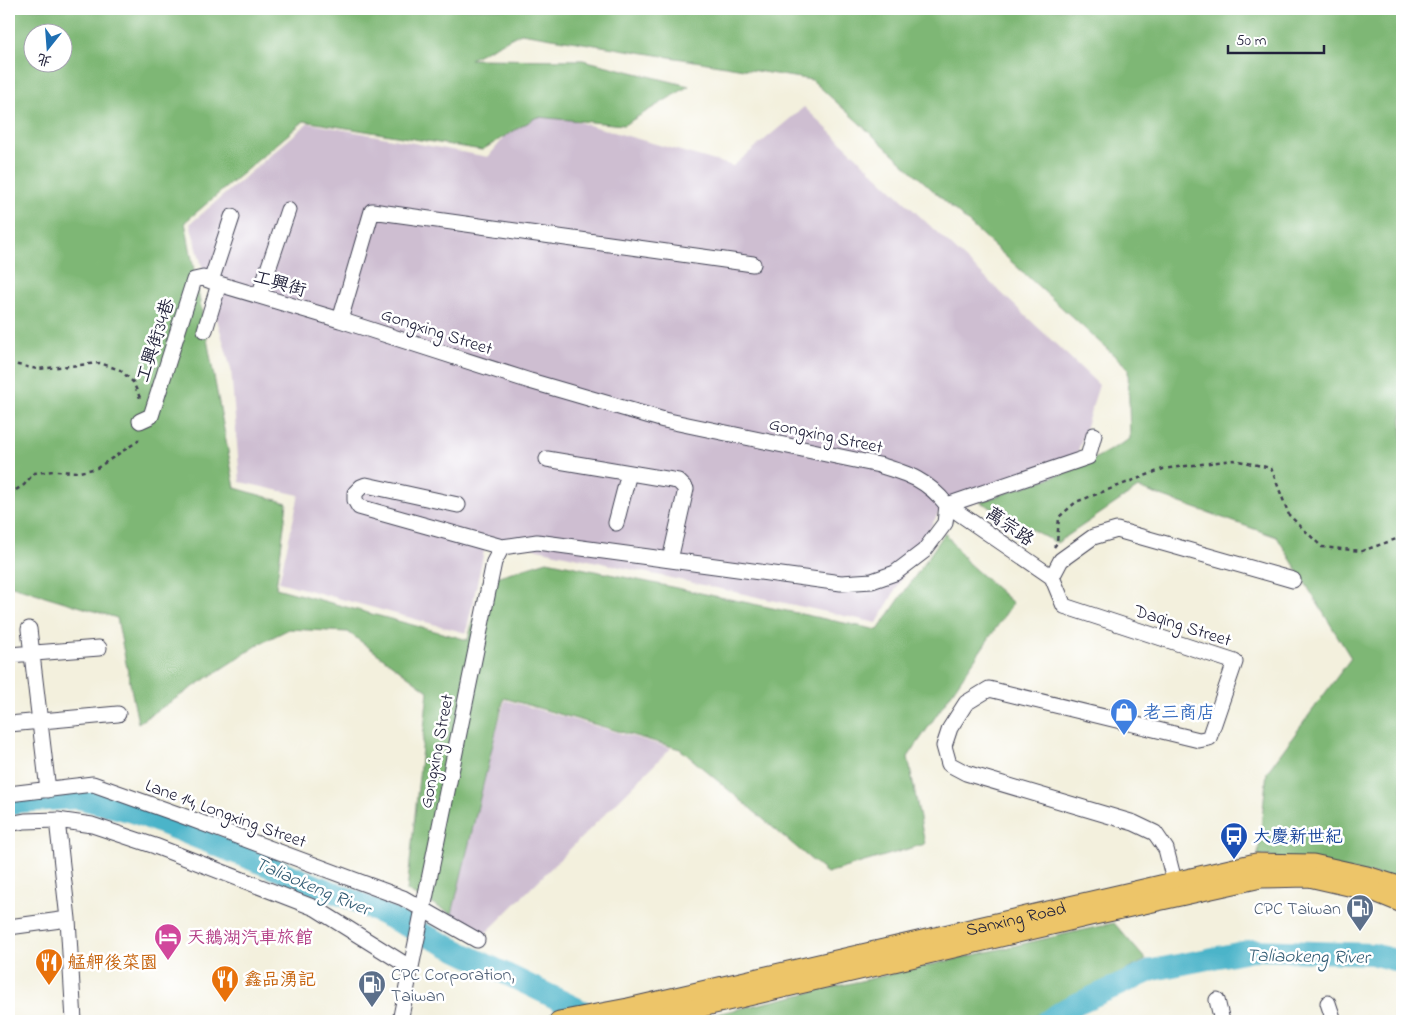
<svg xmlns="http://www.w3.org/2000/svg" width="1411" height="1030" viewBox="0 0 1411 1030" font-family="'Indie Flower','LXGW WenKai TC',sans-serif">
  <rect width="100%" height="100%" fill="#fff"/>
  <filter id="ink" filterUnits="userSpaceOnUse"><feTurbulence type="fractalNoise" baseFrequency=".02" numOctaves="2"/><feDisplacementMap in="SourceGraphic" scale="10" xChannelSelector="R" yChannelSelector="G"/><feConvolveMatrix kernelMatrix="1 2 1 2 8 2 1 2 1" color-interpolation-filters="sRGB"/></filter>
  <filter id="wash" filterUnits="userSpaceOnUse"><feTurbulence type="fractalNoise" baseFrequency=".0096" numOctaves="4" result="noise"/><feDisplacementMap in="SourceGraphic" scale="20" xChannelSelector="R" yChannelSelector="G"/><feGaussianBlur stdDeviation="1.12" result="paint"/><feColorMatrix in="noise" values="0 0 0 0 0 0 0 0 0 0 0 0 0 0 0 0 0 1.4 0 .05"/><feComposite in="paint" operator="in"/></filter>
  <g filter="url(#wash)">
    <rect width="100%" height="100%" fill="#f3f0dd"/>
    <path fill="#cebed1" d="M804,107L1099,385L1070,477L939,512L877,623L487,538L466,633L279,582L299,495L240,482L231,369L190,224L308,123L488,157L529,108L733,166Z
      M505,700L671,748L483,936L446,916Z"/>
    <path fill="#7eb775" stroke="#506c58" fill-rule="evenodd" d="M9,9H1402V879L1258,855L1267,772L1351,658L1277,537L1138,488L1057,543L980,502L1076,469L1130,439L1128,368L812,80L521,33L470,59L583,60L689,86L624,125L537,117L482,150L304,121L185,222L235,488L287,503L276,588L468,640L483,581L547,561L878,630L945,533L968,563L1013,603L908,757L925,844L827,873L680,749L504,698L452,914L407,891L428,691L348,632L289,629L261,643L138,723L117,618L9,585ZM32,32H62V62H32Z
      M1114,923L1146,960L1026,1021H725L716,1014Z"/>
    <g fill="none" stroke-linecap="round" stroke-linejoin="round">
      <path stroke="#4bb4c9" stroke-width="22" d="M9,805L18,802L78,798L133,812L355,901L603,1021
        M1047,1021L1067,1008L1153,970L1253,950L1372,954L1402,962"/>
    </g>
  </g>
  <g filter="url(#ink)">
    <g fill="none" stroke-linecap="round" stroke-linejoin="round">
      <g stroke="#414153" stroke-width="17">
        <path id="minor" d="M211,281L232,217
          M259,296L288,210
          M205,330L219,284
          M140,421L151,416L194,280L203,278L219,284L340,320
          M547,459L678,481L686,489L670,560
          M458,505L366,485L361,487L355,493V500L359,507L502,547
          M947,505L1088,457L1094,435
          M947,505L1052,577
          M616,523L629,473
          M29,629L48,790
          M9,655L99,648
          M9,724L118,714
          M9,794L93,784L183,816L403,898L477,940
          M57,820L68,919L74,1021
          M9,824L25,821L57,820L92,825L155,846L315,908L411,968
          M1177,892L1166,849L1155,833L1134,823L966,773L949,764L944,746L950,728L966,703L989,689L1199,740L1209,738L1235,662L1064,606L1052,577L1061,560L1093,537L1117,530L1293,580
          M9,927L68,919
          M1217,1000L1222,1021
          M1328,1003L1334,1021
          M400,1021L494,562L502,547L537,542L841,583L872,581L895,573L924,551L945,523L947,505C927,480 909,474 879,465L664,420L530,381L340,320L372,211L753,264"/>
      </g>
      <g stroke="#414153" stroke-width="21">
        <g id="major">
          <path id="s1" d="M559,1021L628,1008L1256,863L1313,864L1367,876L1402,887"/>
          <path d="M642,1021L1090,916L1261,878L1309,877L1375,892L1402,903"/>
        </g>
      </g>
      <path stroke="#414153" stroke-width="2.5" stroke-dasharray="4 4" stroke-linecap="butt" d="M9,363L37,369L100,363L120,370L133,382L141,400
        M9,494L24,485L34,473L54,471L80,472L97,468L138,441V435
        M1054,547L1057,543L1059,517L1076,502L1163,469L1234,460L1271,468L1289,515L1322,547L1362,551L1402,537"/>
      <use href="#minor" stroke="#fff" stroke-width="15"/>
      <use href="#major" stroke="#edc569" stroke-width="19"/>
    </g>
  </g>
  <defs>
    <g id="shop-pin" transform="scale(1.4375)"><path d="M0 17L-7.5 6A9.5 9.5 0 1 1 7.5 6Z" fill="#3f7fe0" stroke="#fff"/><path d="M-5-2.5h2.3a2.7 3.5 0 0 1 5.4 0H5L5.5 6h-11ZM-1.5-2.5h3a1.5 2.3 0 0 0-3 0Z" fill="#fff"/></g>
    <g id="bus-pin" transform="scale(1.4375)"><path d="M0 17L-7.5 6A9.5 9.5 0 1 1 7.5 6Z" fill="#1a4fb4" stroke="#fff"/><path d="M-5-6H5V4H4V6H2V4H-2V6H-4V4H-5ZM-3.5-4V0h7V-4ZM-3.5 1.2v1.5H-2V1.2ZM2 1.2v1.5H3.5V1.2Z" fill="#fff"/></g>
    <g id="fuel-pin" transform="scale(1.4375)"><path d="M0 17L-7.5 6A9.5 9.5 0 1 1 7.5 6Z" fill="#5c6f8a" stroke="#fff"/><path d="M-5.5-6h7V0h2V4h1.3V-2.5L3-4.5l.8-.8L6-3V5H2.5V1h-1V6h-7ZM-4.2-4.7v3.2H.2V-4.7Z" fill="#fff"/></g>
    <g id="hotel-pin" transform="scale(1.4375)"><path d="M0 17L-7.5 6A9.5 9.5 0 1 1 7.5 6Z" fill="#d1479c" stroke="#fff"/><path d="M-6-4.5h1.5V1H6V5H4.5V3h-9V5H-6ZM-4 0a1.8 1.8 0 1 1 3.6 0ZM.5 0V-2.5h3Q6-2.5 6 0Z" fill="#fff"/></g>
    <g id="restaurant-pin" transform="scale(1.4375)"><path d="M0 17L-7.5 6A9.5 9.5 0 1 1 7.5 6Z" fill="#e8710a" stroke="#fff"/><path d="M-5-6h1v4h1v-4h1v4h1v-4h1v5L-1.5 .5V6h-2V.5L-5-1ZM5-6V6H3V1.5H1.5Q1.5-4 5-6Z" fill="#fff"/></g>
  </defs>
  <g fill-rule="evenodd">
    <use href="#shop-pin" x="1124" y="712"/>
    <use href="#bus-pin" x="1234" y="836"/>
    <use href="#fuel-pin" x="1360" y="908"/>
    <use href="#hotel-pin" x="168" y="937"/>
    <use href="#restaurant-pin" x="49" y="962"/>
    <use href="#restaurant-pin" x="225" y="979"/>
    <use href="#fuel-pin" x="372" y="984"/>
  </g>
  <g text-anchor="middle" stroke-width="5" stroke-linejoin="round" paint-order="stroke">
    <g font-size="18" fill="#22223b" stroke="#fff">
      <text transform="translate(280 283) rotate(16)" y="6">工興街</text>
      <text transform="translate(437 331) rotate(18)" y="6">Gongxing Street</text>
      <text transform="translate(155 340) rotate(-72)" y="6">工興街34巷</text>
      <text transform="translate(826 435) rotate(12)" y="6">Gongxing Street</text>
      <text transform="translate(1010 526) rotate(35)" y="6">萬宗路</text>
      <text transform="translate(1183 625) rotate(18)" y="6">Daqing Street</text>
      <text transform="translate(436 751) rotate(-79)" y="6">Gongxing Street</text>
      <text transform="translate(226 813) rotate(20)" y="6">Lane 14, Longxing Street</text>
      <text dy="6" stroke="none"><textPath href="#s1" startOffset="468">Sanxing Road</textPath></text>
    </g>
    <g font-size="18" fill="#366cbe" stroke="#fff" text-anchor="start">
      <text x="1143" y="718">老三商店</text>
    </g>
    <g font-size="18" fill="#164399" stroke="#fff" text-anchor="start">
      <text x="1253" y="842">大慶新世紀</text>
    </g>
    <g font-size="18" fill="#4e5e75" stroke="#fff" text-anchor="end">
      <text x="1341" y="914">CPC Taiwan</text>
      <text x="391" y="980" text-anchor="start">CPC Corporation,<tspan x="391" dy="21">Taiwan</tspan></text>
    </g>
    <g font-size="18" fill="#b23c85" stroke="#fff" text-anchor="start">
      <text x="187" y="943">天鵝湖汽車旅館</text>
    </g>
    <g font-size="18" fill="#c56008" stroke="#fff" text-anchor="start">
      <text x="68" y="968">艋舺後菜園</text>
      <text x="244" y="985">鑫品湧記</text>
    </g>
    <g font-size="19" font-style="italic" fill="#325c74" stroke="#fff">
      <text transform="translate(313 885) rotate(23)" y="7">Taliaokeng River</text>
      <text transform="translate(1308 955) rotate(1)" y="7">Taliaokeng River</text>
    </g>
  </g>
  <rect width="1411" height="1030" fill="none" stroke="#fff" stroke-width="30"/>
  <g transform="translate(48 48) rotate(197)"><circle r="24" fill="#ffffff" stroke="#a7a7b1"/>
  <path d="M0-4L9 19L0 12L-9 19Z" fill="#1f6fb2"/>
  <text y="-8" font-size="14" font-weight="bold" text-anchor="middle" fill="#22223b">北</text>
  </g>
  <path d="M1228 45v8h96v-8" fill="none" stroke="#22223b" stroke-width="2.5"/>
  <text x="1236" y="45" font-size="15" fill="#22223b" stroke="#ffffff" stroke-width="4" paint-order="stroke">50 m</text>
</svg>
